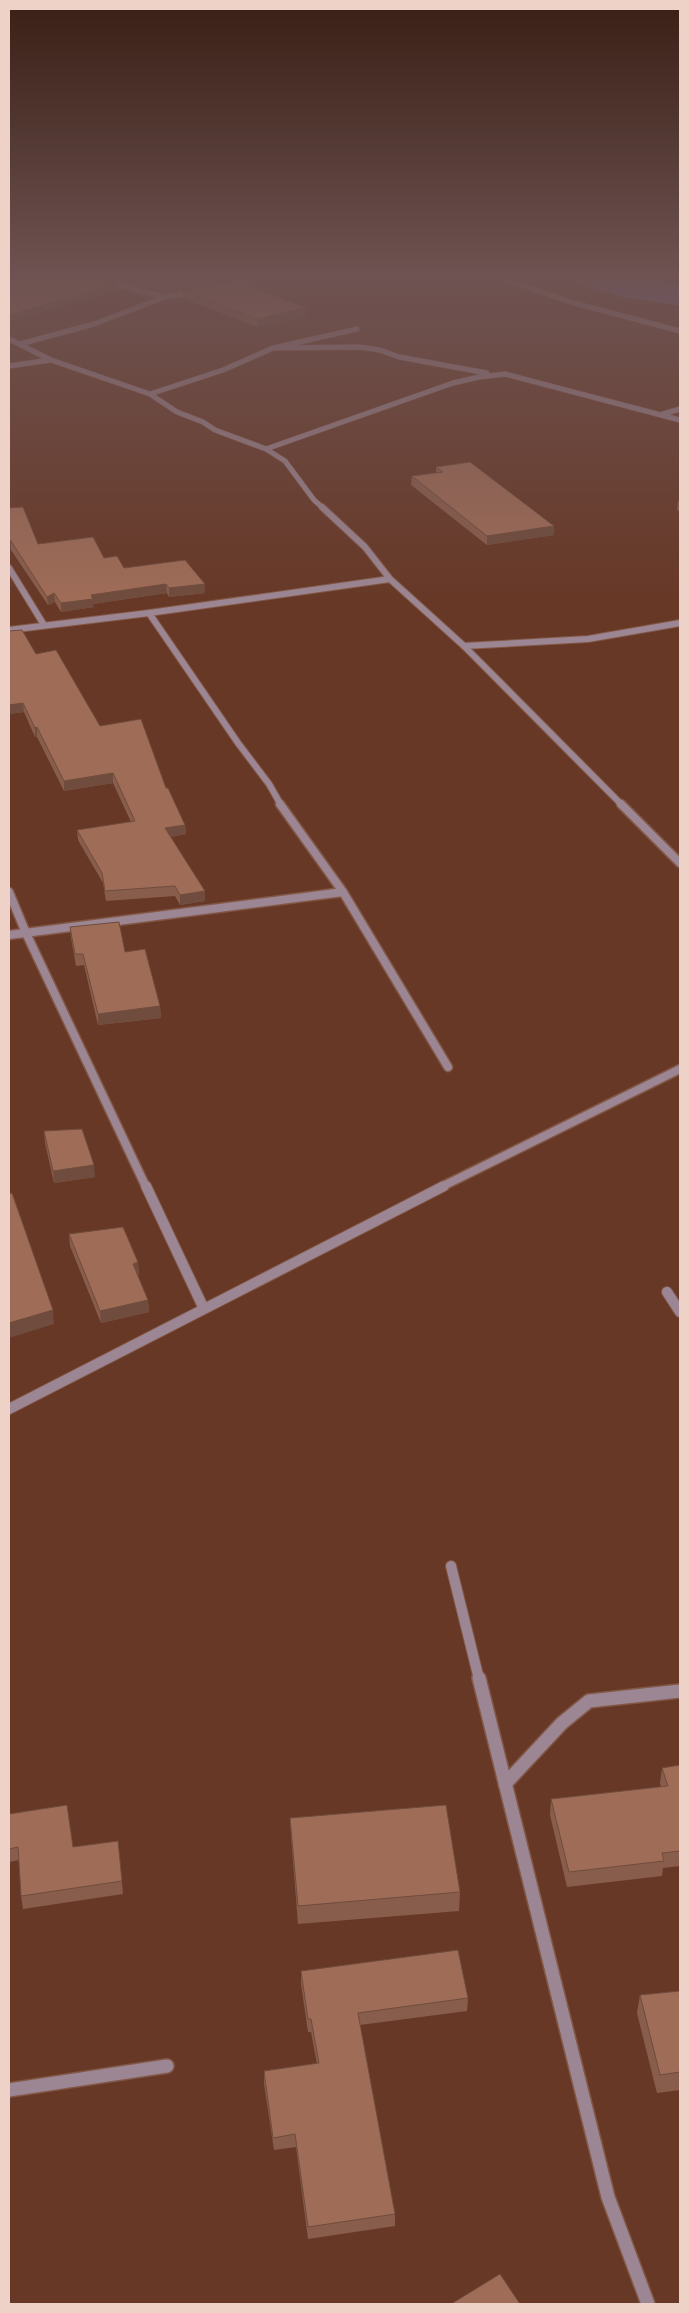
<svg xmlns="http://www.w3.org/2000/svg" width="689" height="2313" viewBox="0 0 689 2313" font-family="Helvetica,sans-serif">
  <rect width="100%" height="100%" fill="#673826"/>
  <path fill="#6f6dc6" stroke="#958bc6" d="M583,278H657L680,288V305L621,296L581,283Z"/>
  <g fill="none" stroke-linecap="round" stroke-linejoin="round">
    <g stroke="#825746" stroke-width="6">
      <path id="minor-far4" d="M88,278L165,297
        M501,278L574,303L680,331
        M229,284L259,278
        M9,339L51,360L150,394L177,412L203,422L215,430L266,449L285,461L314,500L323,508
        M20,344L94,324L165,297L192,292
        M273,348L359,347L380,350L399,357L487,373
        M9,366L50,360
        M150,394L223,370L273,348L357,329
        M663,414L680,409
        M266,449L453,383L479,377L505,374L680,420"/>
    </g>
    <g stroke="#825746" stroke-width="8">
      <path id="minor-far3" d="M322,507L365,547L390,579L464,646L622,805
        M9,568L44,625
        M149,613L238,743L269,784L281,805
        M9,630L149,613L390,579
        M464,646L588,639L680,623"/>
    </g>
    <g stroke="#825746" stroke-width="11">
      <path id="minor-far2" d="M280,804L343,892L448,1067
        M621,804L680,863
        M9,892L26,933L146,1187
        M9,935L343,892
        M441,1187L680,1069"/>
    </g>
    <g stroke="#825746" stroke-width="12">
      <path id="minor-far1" d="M146,1186L204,1309
        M667,1292L680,1312
        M9,1409L444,1186
        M451,1566L479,1679"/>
    </g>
    <g stroke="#825746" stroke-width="16">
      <path id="minor" d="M479,1678L608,2197L648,2304
        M505,1784L562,1723L589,1701L680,1691
        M9,2090L167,2066"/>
    </g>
    <use href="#minor-far4" stroke="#9c8693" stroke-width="5"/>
    <use href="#minor-far3" stroke="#9c8693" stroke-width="6"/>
    <use href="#minor-far2" stroke="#9c8693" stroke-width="8"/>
    <use href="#minor-far1" stroke="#9c8693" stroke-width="10"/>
    <use href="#minor" stroke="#9c8693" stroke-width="13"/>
  </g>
  <path fill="#895d4b" d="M103,278H219V282L167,292L145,284L138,286Z
    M182,291L306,308V316L258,327L182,298Z
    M436,467L554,535L487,545L411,485L412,476L436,473Z
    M678,501H680V512L677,510Z
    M9,508L38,544L104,558L124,568L205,584V593L169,597L167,593L93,604L94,607L61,612L55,602L48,605L11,550H9Z
    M9,631L36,654L100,726L166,788L185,825L186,834L171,837L205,901L180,905L175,896L106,901L103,883L78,840L77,830L131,822L113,783L64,791L37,737H35L24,712L9,714Z
    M70,927L125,952L160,1006L161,1018L98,1025L84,965L76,966L71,938Z
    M44,1131L95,1177L54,1183L45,1143Z
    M69,1234L138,1262L139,1275H137L148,1300L149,1312L101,1323L70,1246Z
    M680,1765V1866L663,1868L662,1876L567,1887L550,1815L551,1799L661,1787L660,1783L662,1768Z
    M9,1814L73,1847L118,1841L123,1894L23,1909L21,1896L19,1860L9,1862Z
    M290,1818L460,1892L459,1911L298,1924L291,1836Z
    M301,1971L468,1998L467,2011L360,2025L395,2214V2226L308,2239L296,2147L274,2150L264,2084V2071L317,2064L311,2032H308L301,1984Z
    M680,1991V2090L657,2093L637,2013L640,1995Z"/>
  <path fill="#6f4c3d" d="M144,278L145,284L138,286V280Z
    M208,278H219V282L167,292L166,286Z
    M117,284L118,290L9,322V315Z
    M306,308V316L258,327V319Z
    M554,526V535L487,545V536Z
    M9,541H11V550H9Z
    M166,584L167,593L93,604L94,607L61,612V603L91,595Z
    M205,584V593L169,597V588Z
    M54,593L55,602L48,605L47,597Z
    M23,703L24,712L9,714V705Z
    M37,727V737H35V728Z
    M113,773V783L64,791V781Z
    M185,825L186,834L166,838L165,828Z
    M205,891V901L180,905V895Z
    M160,1006L161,1018L98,1025V1014Z
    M94,1165L95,1177L54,1183L53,1171Z
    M138,1262L139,1275L134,1276L133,1264Z
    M148,1300L149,1312L101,1323L100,1311Z
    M53,1310L54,1324L9,1338V1323Z"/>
  <path fill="#9f6c57" stroke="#6f4c3d" d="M9,278H93L117,284L9,315Z
    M129,278H144L138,280Z
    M144,278H208L166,286Z
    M234,280L306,308L258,319L182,291Z
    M470,462L554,526L487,536L412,476L443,472L436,467Z
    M23,507L38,544L93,537L104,558L117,556L124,568L185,560L205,584L169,588L166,584L91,595L93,599L61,603L54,593L47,597L11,541H9V508Z
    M22,630L36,654L56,650L100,726L141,719L166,788H168L185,825L165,828L205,891L180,895L175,886L105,891L102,873L77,830L135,821L113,773L64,781L37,727L35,728L23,703L9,705V631Z
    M119,922L125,952L145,949L160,1006L98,1014L83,954H75L70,927Z
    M82,1129L94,1165L53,1171L44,1131Z
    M12,1193L53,1310L9,1323V1194Z
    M123,1227L138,1262L133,1264L148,1300L100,1311L69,1234Z
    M680,1765V1851L662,1853L664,1861L569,1872L551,1799L668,1786L662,1768Z
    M67,1805L73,1847L118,1841L122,1881L21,1896L18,1847L9,1849V1814Z
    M446,1805L460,1892L298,1906L290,1818Z
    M458,1950L468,1998L358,2013L395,2214L308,2227L295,2134L273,2138L264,2071L319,2063L311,2019H308L301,1971Z
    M680,1991V2072L660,2075L640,1995Z
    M500,2274L520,2304H451Z"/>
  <linearGradient id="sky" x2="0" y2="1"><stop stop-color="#391f15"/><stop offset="0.46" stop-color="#6e5352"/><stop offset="1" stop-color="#6e5352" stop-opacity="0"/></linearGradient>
  <rect width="689" height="601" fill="url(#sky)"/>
  <rect width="689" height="2313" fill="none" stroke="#efd2c7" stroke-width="20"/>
</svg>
